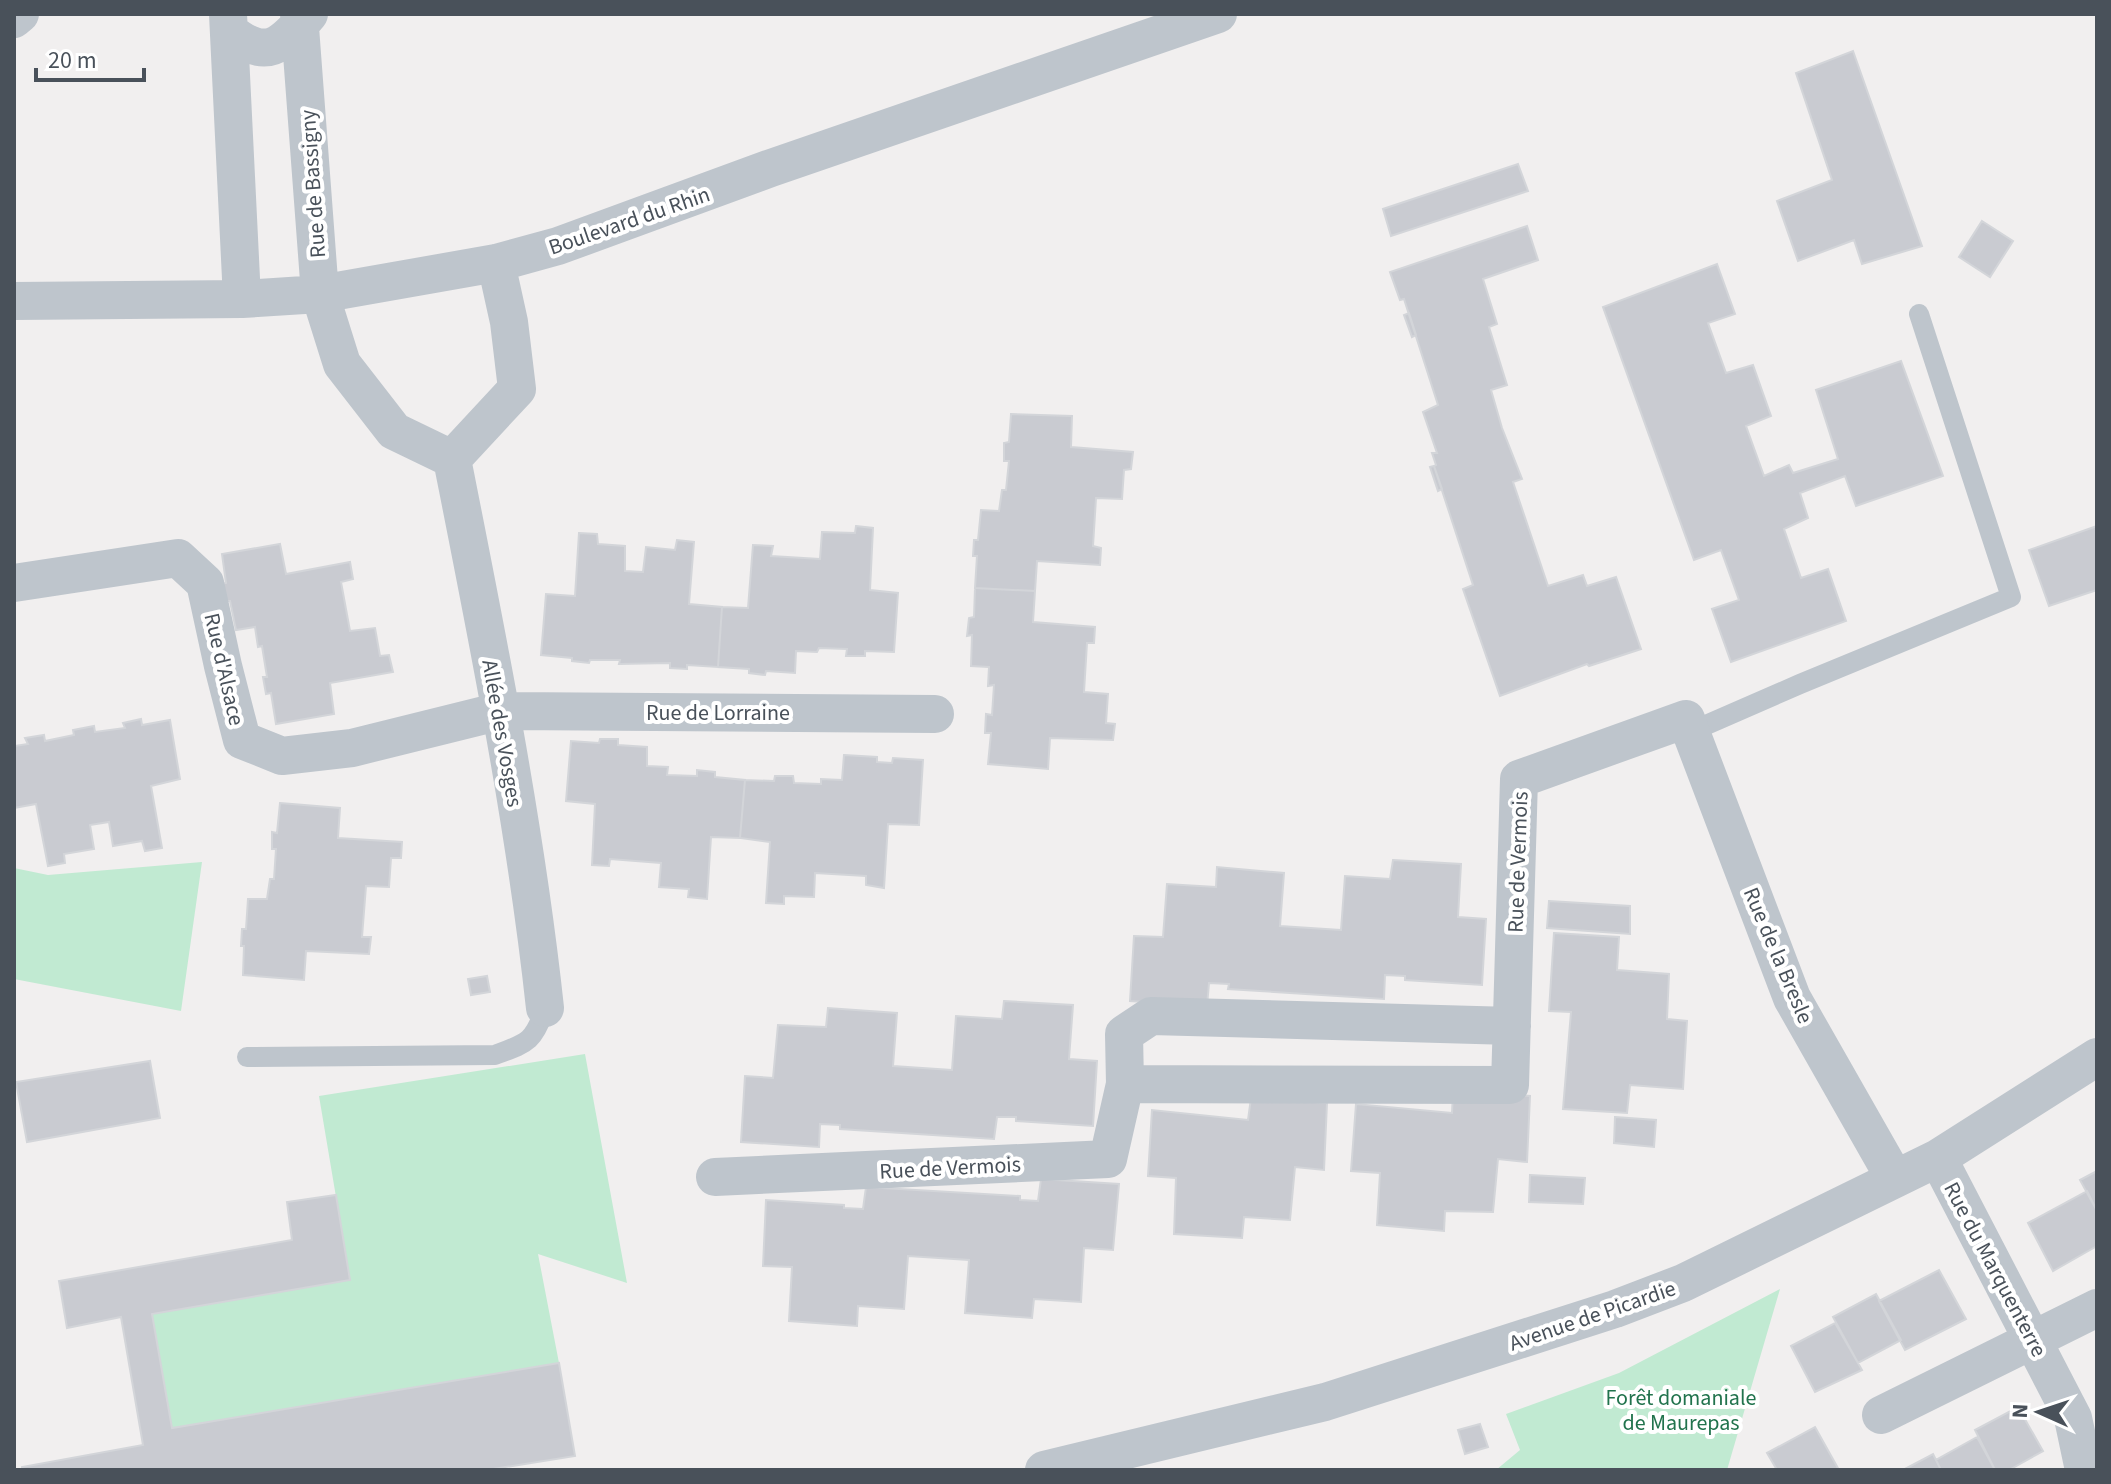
<svg xmlns="http://www.w3.org/2000/svg" width="2111" height="1484" viewBox="0 0 2111 1484" font-family="'Source Sans 3',sans-serif">
  <rect width="100%" height="100%" fill="#f1efef"/>
  <path fill="#c1ead2" d="M202,862L181,1011L14,979V868L48,875Z
    M585,1054L627,1283L538,1254L559,1363L172,1428L152,1314L350,1280L319,1096Z
    M1780,1289L1727,1470H1496L1520,1450L1506,1414L1619,1373Z"/>
  <path fill="#c9cbd1" stroke="#d3d5d9" stroke-width="2" d="M1853,51L1922,246L1862,264L1854,240L1798,261L1777,201L1832,180L1796,73Z
    M1518,164L1528,191L1391,236L1383,209Z
    M1982,221L2013,241L1990,277L1959,257Z
    M1527,226L1538,260L1483,279L1497,324L1489,327L1507,385L1491,390L1502,428L1522,479L1513,482L1548,586L1583,575L1587,586L1616,577L1641,649L1589,666L1587,664L1500,696L1463,589L1473,585L1434,466L1436,465L1432,453H1437L1423,412L1438,405L1404,299L1400,300L1390,272Z
    M1717,264L1735,314L1708,323L1726,373L1753,365L1771,416L1746,426L1764,476L1789,465L1793,473L1838,459L1816,390L1901,361L1943,476L1856,506L1845,476L1800,493L1808,518L1784,529L1801,578L1828,569L1846,621L1731,662L1712,609L1739,600L1721,550L1694,560L1603,307Z
    M1409,313L1416,335L1412,337L1404,315Z
    M1011,414L1072,416L1071,447L1133,452L1131,469L1124,470L1122,499L1096,498L1093,546L1101,548L1100,565L1037,561L1035,591L975,588L977,556H973L974,540H978L981,510L999,511L1002,490H1006L1009,461H1004V443L1009,442Z
    M1434,466L1442,489L1438,491L1430,467Z
    M856,526L873,528L870,590L898,593L894,652L865,651V656H846L847,649L819,648L817,652L796,651L795,673L766,671L765,675L749,673V669L718,667L722,607L748,608L753,545L773,546L771,556L820,559L822,532L855,533Z
    M2097,526V590L2049,606L2029,550Z
    M579,533L597,534L598,544L625,546V571L643,572L646,547L675,550L677,540L694,542L689,604L722,607L718,667L687,665V669L670,668V663L619,664L620,660H590L589,663L572,661V658L541,655L546,594L575,596Z
    M280,544L286,574L350,562L353,579L341,582L350,631L375,628L380,656L389,655L393,672L330,683L334,714L276,724L271,693L266,694L263,677H267L262,646L258,647L255,627L236,630L230,601H225L221,584L226,583L222,554Z
    M975,588L1035,591L1033,622L1095,627L1094,643H1087L1084,692L1108,694L1106,723L1115,724L1113,740L1050,738L1048,769L988,764L991,733H985L986,714L992,715L994,685L988,686L989,667L971,666L972,635L967,636L969,618L974,617Z
    M141,719L142,725L170,720L180,779L151,786L162,848L145,851L142,841L113,846L109,822L90,825L94,849L64,854L65,863L48,866L36,804L14,808V746L28,744L25,738L44,735L45,741L74,735L73,730L94,726L95,732L125,728L123,723Z
    M600,739H618V745L647,747V766L668,767L667,775L697,776V770L715,772V777L745,780L740,838L711,837L707,899L688,897L689,889L659,887L661,863L610,859L609,866L592,865L595,804L566,801L571,741L599,743Z
    M844,755L877,757V762L892,763L893,758L923,760L919,825L888,824L884,888L866,885V876L815,873L814,897L784,896V904L766,903L770,842L740,838L745,780L774,781L775,776H793L794,783L821,784V779L842,780Z
    M280,803L340,808L338,838L402,842L401,858H391L389,887L366,886L362,937H371L369,954L306,951L304,980L243,975L244,946H241L242,929H246L248,899H267L270,879H274L276,849H272V832L277,833Z
    M1393,860L1461,864L1458,917L1486,919L1482,985L1405,980V976L1385,975L1384,999L1228,989L1229,984L1209,983L1207,1006L1130,1001L1134,936L1163,937L1167,884L1216,887L1217,867L1284,873L1280,926L1341,930L1345,876L1390,879Z
    M1549,901L1630,906V934L1547,928Z
    M1554,933L1619,937L1617,970L1669,974L1667,1019L1687,1021L1683,1089L1630,1085L1627,1113L1563,1109L1571,1012L1549,1011Z
    M487,976L490,992L471,995L468,979Z
    M1004,1001L1073,1005L1069,1059L1097,1061L1093,1126L1016,1121V1117H997L994,1139L840,1129V1125L820,1124L819,1147L741,1142L745,1076L773,1078L778,1025L826,1027L828,1008L897,1013L893,1066L952,1070L956,1016L1002,1019Z
    M150,1061L160,1118L27,1142L16,1082Z
    M1453,1091L1530,1096L1527,1162L1498,1159L1493,1212L1445,1211L1444,1231L1377,1225L1380,1173L1351,1171L1356,1104L1452,1113Z
    M1251,1098L1327,1103L1324,1170L1295,1167L1290,1220L1244,1217L1242,1238L1174,1234L1176,1178L1148,1176L1152,1110L1248,1120Z
    M1615,1117L1656,1120L1654,1147L1614,1143Z
    M2097,1171V1211L2080,1180Z
    M1530,1175L1585,1178L1583,1204L1529,1202Z
    M1041,1179L1119,1184L1113,1250L1084,1248L1081,1302L1034,1299L1032,1318L965,1313L969,1260L908,1256L904,1309L858,1306L857,1326L789,1321L792,1267L763,1266L766,1200L844,1205V1208L863,1209L866,1187L1020,1196V1200L1038,1201Z
    M2087,1191L2097,1211V1246L2053,1271L2028,1223Z
    M336,1195L350,1280L152,1314L172,1428L559,1363L575,1456L487,1470H22V1467L143,1445L121,1317L67,1328L59,1281L292,1240L287,1202Z
    M1939,1270L1966,1319L1905,1350L1879,1301Z
    M1876,1294L1901,1340L1858,1363L1833,1317Z
    M1835,1323L1862,1370L1815,1392L1791,1346Z
    M2018,1407L2043,1451L2009,1470H1995L1975,1430Z
    M1480,1424L1488,1447L1465,1454L1458,1430Z
    M1815,1427L1839,1470H1777L1767,1453Z
    M1977,1437L1995,1470H1941L1936,1460Z
    M1933,1454L1941,1470H1903Z"/>
  <g fill="none" stroke-linecap="round" stroke-linejoin="round">
    <path stroke="#bec5cc" stroke-width="20" d="M1690,732L1800,684L2011,597L1919,314
      M247,1057L495,1055C527,1043 534,1042 545,1008"/>
    <path stroke="#bec5cc" stroke-width="38" d="M228,14L242,299
      M299,14L320,294L342,364L394,431L452,459
      M14,19L20,14
      M229,31C266,62 282,46 309,14
      M14,301L242,299L320,294L496,263L558,246L771,168L1218,14
      M452,459C488,641 525,823 545,1008
      M452,459L517,389L509,322L496,263
      M14,583L178,558L205,583L223,666L242,740L282,756L352,748L501,711L935,714
      M1125,1084L1510,1085L1519,779L1686,719L1792,998L1895,1179
      M1938,1158L2073,1418L2084,1470
      M715,1177L1108,1159L1125,1084L1124,1034L1151,1016L1512,1026
      M1881,1415L2097,1308
      M1044,1470L1325,1402L1615,1309L1683,1283L1938,1158L2097,1057"/>
  </g>
  <g text-anchor="middle" stroke-width="8" stroke-linejoin="round" paint-order="stroke">
    <g font-size="22" fill="#49515a" stroke="#fff">
      <text transform="translate(312 184) rotate(-94)" y="8">Rue de Bassigny</text>
      <text transform="translate(629 220) rotate(-19)" y="8">Boulevard du Rhin</text>
      <text transform="translate(225 669) rotate(77)" y="8">Rue d'Alsace</text>
      <text x="718" y="720">Rue de Lorraine</text>
      <text transform="translate(503 733) rotate(80)" y="8">Allée des Vosges</text>
      <text transform="translate(1517 862) rotate(-88)" y="8">Rue de Vermois</text>
      <text transform="translate(1779 955) rotate(67)" y="8">Rue de la Bresle</text>
      <text transform="translate(950 1167) rotate(-3)" y="8">Rue de Vermois</text>
      <text transform="translate(1996 1269) rotate(62)" y="8">Rue du Marquenterre</text>
      <text transform="translate(1592 1315) rotate(-19)" y="8">Avenue de Picardie</text>
    </g>
    <g font-size="22" fill="#21734d" stroke="#fff">
      <text x="1681" y="1405">Forêt domaniale<tspan x="1681" dy="25">de Maurepas</tspan></text>
    </g>
  </g>
  <rect width="2111" height="1484" fill="none" stroke="#49515a" stroke-width="32"/>
  <g transform="translate(2039 1412) rotate(273)" stroke="#ffffff" stroke-width="6" paint-order="stroke">
  <path d="M0-6L14 30L0 20L-14 30Z" fill="#49515a"/>
  <text y="-12" font-size="22" font-weight="bold" text-anchor="middle" fill="#49515a">N</text>
  </g>
  <path d="M36 68v12h108v-12" fill="none" stroke="#49515a" stroke-width="4"/>
  <text x="48" y="68" font-size="24" fill="#49515a" stroke="#ffffff" stroke-width="6" paint-order="stroke">20 m</text>
</svg>
